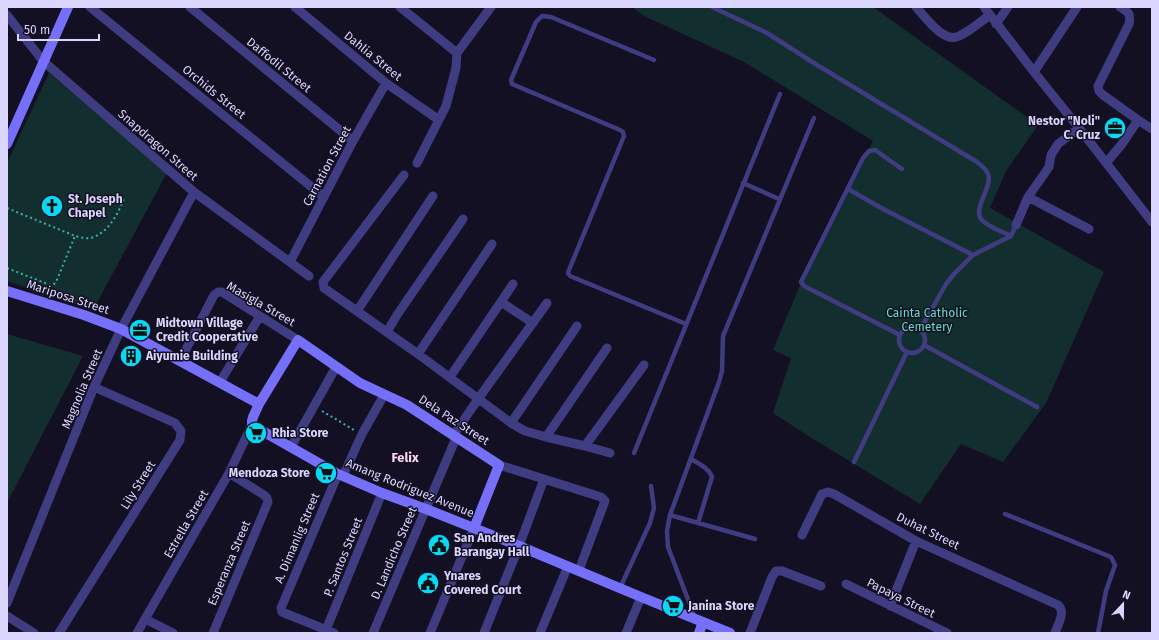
<svg xmlns="http://www.w3.org/2000/svg" width="1159" height="640" viewBox="0 0 1159 640" font-family="'Fira Sans',sans-serif">
  <rect width="100%" height="100%" fill="#141024"/>
  <path fill="#132e2e" d="M632,7H873L1038,125L1006,171L990,208L1104,272L1046,403L1003,462L961,444L920,504L810,437L773,413L791,358L773,350L800,285L832,225L873,141L744,62L644,16Z
    M49,73L167,173L93,310L7,281V163Z
    M7,334L83,356L7,503Z"/>
  <g fill="none" stroke-linecap="round" stroke-linejoin="round">
    <path stroke="#34b2ae" stroke-width="2" stroke-dasharray="2 3" stroke-linecap="butt" d="M7,208L75,236C80,237 86,239 91,238C108,233 118,214 124,199
      M7,268L50,285H53L56,282L75,236
      M322,411L354,430"/>
    <path stroke="#403c82" stroke-width="4.5" d="M712,7L767,33L817,65L977,162C981,165 986,169 988,174C993,187 973,207 981,219C986,226 1003,232 1011,236
      M654,60L551,17L542,16L536,22L511,80L512,84L620,130L623,132L624,136L569,270L568,273L570,276L686,324
      M743,183L779,199
      M848,189L885,210L973,255
      M899 340a13 13 0 1 1 26 0a13 13 0 1 1-26 0Z
      M920,330L946,284L954,274L973,255L1011,236L1016,225
      M900,335L804,286L801,282L863,158L869,151L875,150L902,169
      M924,345L1037,407
      M634,453L780,94
      M691,459C699,464 709,468 712,477L698,523
      M854,462L907,352
      M1005,514L1111,557L1115,565L1106,591L1098,633
      M670,515L755,539
      M620,588L650,523L654,508L651,486
      M695,618L668,547L667,531L670,515L719,382L722,371L723,336L814,118"/>
    <path stroke="#403c82" stroke-width="9" d="M90,7L324,197
      M190,7L353,141
      M295,7L386,83L439,120
      M400,7L457,53
      M916,7C925,17 944,44 959,36C970,31 980,22 990,15
      M984,7L1034,72L1079,128L1152,222
      M1120,7C1129,12 1131,14 1129,24L1098,86L1099,91L1103,95L1138,120L1152,129
      M7,15L43,61L194,192L309,276
      M996,24L1008,7
      M1034,72L1077,7
      M417,163L446,106L456,68L457,53L491,7
      M1106,163L1122,144L1138,120
      M404,175L323,282L324,288L418,354L511,423L525,431L546,437L585,446L610,453
      M1028,197L1089,229
      M1016,225L1028,197L1049,167L1051,155L1058,144L1079,128
      M290,262L353,141L386,83
      M501,302L533,323
      M357,311L433,196
      M387,332L397,315L463,219
      M418,354L492,244
      M180,361L214,295L218,292H222L298,340
      M450,377L513,284
      M220,382L260,316
      M511,423L577,326
      M453,436L478,399L547,303
      M546,437L607,348
      M585,446L644,365
      M291,447L336,367
      M499,465L601,497L605,501L579,570
      M343,476L362,434L384,395
      M802,535L822,494L828,492L834,494L916,541L1058,605C1066,612 1058,624 1055,633
      M846,584L947,633
      M7,603L94,387L121,329L194,192
      M890,606L916,541
      M7,616L34,633
      M145,619L173,633
      M326,630L382,493
      M59,633L180,440L181,431L175,423L94,387
      M137,633L229,473L252,425
      M213,633L268,502L267,498L264,495L229,473
      M334,633L282,612L281,608L338,474
      M373,633L456,438
      M430,633L474,528
      M484,633L519,546L544,479
      M540,633L568,566
      M626,633L641,597
      M750,633L772,577L776,571H782L821,586"/>
    <path stroke="#766ffa" stroke-width="10" d="M7,144L68,7
      M7,291L84,315L121,329L259,404
      M474,528L499,465L407,405L360,383L298,340L259,404L253,417L252,421V425L338,474L382,493L426,509L519,546L641,597L730,633
      M699,633L703,622"/>
  </g>
  <defs>
    <g id="office-disc" transform="scale(1.15)"><circle r="9.5" fill="#09d8f5" stroke="#141024"/><path d="M-6-3h4V-5.5h4V-3h4V5H-6ZM-1-4.5V-3h2v-1.5ZM-6 0V1H6V0Z" fill="#111"/></g>
    <g id="church-disc" transform="scale(1.15)"><circle r="9.5" fill="#09d8f5" stroke="#141024"/><path d="M-1.2-6h2.4v3.5h3.3v2.4h-3.3V6h-2.4V-.1h-3.3v-2.4h3.3Z" fill="#111"/></g>
    <g id="building-disc" transform="scale(1.15)"><circle r="9.5" fill="#09d8f5" stroke="#141024"/><path d="M-4-6H4V6H1V3H-1V6H-4ZM-2.5-4.3h1.7v1.8h-1.7ZM.8-4.3h1.7v1.8H.8ZM-2.5-1h1.7V.8h-1.7ZM.8-1h1.7V.8H.8Z" fill="#111"/></g>
    <g id="supermarket-disc" transform="scale(1.15)"><circle r="9.5" fill="#09d8f5" stroke="#141024"/><path d="M-6-5.5h2.5l.6 2H6L4.5 2H-2.5L-4.4-4H-6ZM-1.5 3.2a1.3 1.3 0 1 0 .1 0ZM3 3.2a1.3 1.3 0 1 0 .1 0Z" fill="#111"/></g>
    <g id="civic-disc" transform="scale(1.15)"><circle r="9.5" fill="#09d8f5" stroke="#141024"/><path d="M-.6-6.5H3V-4.5H.6V-3L4-1V1h2V6H-6V1h2V-1L-.6-3ZM-1.2 2.5V6h2.4V2.5Z" fill="#111"/></g>
  </defs>
  <g fill-rule="evenodd">
    <use href="#office-disc" x="1115" y="128"/>
    <use href="#church-disc" x="52" y="206"/>
    <use href="#office-disc" x="140" y="330"/>
    <use href="#building-disc" x="131" y="356"/>
    <use href="#supermarket-disc" x="256" y="433"/>
    <use href="#supermarket-disc" x="326" y="473"/>
    <use href="#civic-disc" x="439" y="545"/>
    <use href="#civic-disc" x="428" y="583"/>
    <use href="#supermarket-disc" x="673" y="606"/>
  </g>
  <g text-anchor="middle" stroke-width="3" stroke-linejoin="round" paint-order="stroke">
    <g font-size="12" fill="#dad5fd" stroke="#141024">
      <text transform="translate(373 56) rotate(39)" y="4">Dahlia Street</text>
      <text transform="translate(279 65) rotate(39)" y="4">Daffodil Street</text>
      <text transform="translate(214 92) rotate(39)" y="4">Orchids Street</text>
      <text transform="translate(158 145) rotate(41)" y="4">Snapdragon Street</text>
      <text transform="translate(327 166) rotate(-62)" y="4">Carnation Street</text>
      <text transform="translate(68 297) rotate(18)" y="4">Mariposa Street</text>
      <text transform="translate(261 304) rotate(30)" y="4">Masigla Street</text>
      <text transform="translate(82 389) rotate(-67)" y="4">Magnolia Street</text>
      <text transform="translate(454 420) rotate(33)" y="4">Dela Paz Street</text>
      <text transform="translate(138 485) rotate(-58)" y="4">Lily Street</text>
      <text transform="translate(410 488) rotate(22)" y="4">Amang Rodriguez Avenue</text>
      <text transform="translate(186 524) rotate(-60)" y="4">Estrella Street</text>
      <text transform="translate(928 531) rotate(26)" y="4">Duhat Street</text>
      <text transform="translate(297 538) rotate(-67)" y="4">A. Dimanlig Street</text>
      <text transform="translate(394 553) rotate(-67)" y="4">D. Landicho Street</text>
      <text transform="translate(343 557) rotate(-68)" y="4">P. Santos Street</text>
      <text transform="translate(229 563) rotate(-67)" y="4">Esperanza Street</text>
      <text transform="translate(901 598) rotate(26)" y="4">Papaya Street</text>
    </g>
    <g font-size="12" font-weight="bold" fill="#dad5fd" stroke="#141024" text-anchor="start">
      <text x="1100" y="125" text-anchor="end">Nestor "Noli"<tspan x="1100" dy="14">C. Cruz</tspan></text>
      <text x="68" y="203">St. Joseph<tspan x="68" dy="14">Chapel</tspan></text>
      <text x="156" y="327">Midtown Village<tspan x="156" dy="14">Credit Cooperative</tspan></text>
      <text x="146" y="360">Aiyumie Building</text>
      <text x="272" y="437">Rhia Store</text>
      <text x="310" y="477" text-anchor="end">Mendoza Store</text>
      <text x="454" y="542">San Andres<tspan x="454" dy="14">Barangay Hall</tspan></text>
      <text x="444" y="580">Ynares<tspan x="444" dy="14">Covered Court</tspan></text>
      <text x="688" y="610">Janina Store</text>
    </g>
    <g font-size="12" fill="#63dbc0" stroke="#141024">
      <text x="927" y="317">Cainta Catholic<tspan x="927" dy="14">Cemetery</tspan></text>
    </g>
    <g font-size="13" font-weight="bold" fill="#fed6ee" stroke="#141024">
      <text x="405" y="462">Felix</text>
    </g>
  </g>
  <rect width="1159" height="640" fill="none" stroke="#dad5fd" stroke-width="16"/>
  <g transform="translate(1123 604) rotate(22)" stroke="#141024" stroke-width="3" paint-order="stroke">
  <path d="M0-3L7 15L0 10L-7 15Z" fill="#dad5fd"/>
  <text y="-6" font-size="11" font-weight="bold" text-anchor="middle" fill="#dad5fd">N</text>
  </g>
  <path d="M18 34v6h81v-6" fill="none" stroke="#dad5fd" stroke-width="2"/>
  <text x="24" y="34" font-size="12" fill="#dad5fd" stroke="#141024" stroke-width="3" paint-order="stroke">50 m</text>
</svg>
